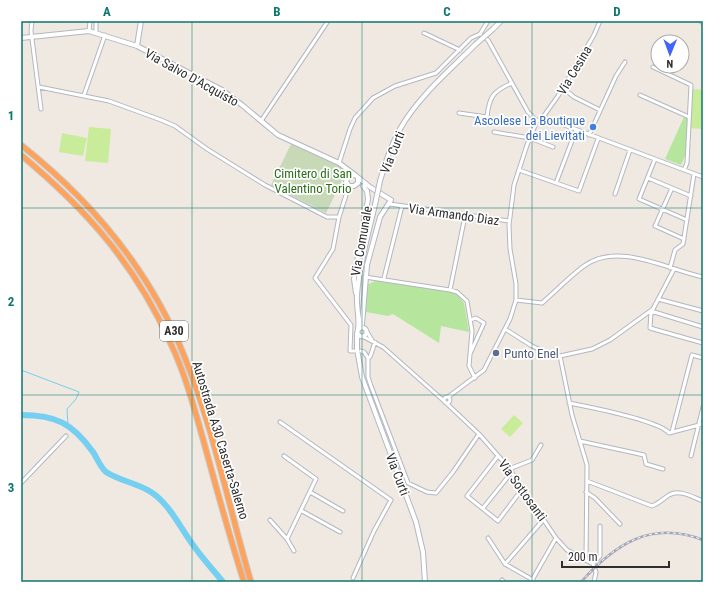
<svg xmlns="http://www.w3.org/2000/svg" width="724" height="603" viewBox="0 0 724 603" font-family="'Roboto Condensed',sans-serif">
  <rect width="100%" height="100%" fill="#efe9e1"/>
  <path fill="#b6e59e" d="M684,117L688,118L685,156L681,165L665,159Z
    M377,280L456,293L464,303L469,332L441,326L439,343L393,314L388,316L366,312L367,285Z"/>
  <path fill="#c8d9b8" d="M291,144L343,168L345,174L326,213L271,185Z"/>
  <path fill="#c9ec9a" d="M692,89L703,90L701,129L690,128Z
    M89,127L111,129L108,163L85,161Z
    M62,133L87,138L83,156L59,152Z
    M514,415L523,423L510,437L501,429Z"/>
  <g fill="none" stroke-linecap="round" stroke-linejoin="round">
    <path stroke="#75cff0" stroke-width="1" d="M21,370L79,392L76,399L67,409L68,426"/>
    <path stroke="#75cff0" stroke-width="6" d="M21,415C56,415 72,423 93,452C97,458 101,468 106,472C120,481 137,483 151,492C171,505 181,530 196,549C204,560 214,571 223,582"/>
    <g stroke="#b4b7c1" stroke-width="5">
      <path id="street" d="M32,21L31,31L41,109
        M700,21L703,23
        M89,31L90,21
        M96,33V21
        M424,33L460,50
        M482,36L488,40L528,112L537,121
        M653,67L691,85L687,163L684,170
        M39,87L109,101L161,120L175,126L207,149L265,185L327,217H339
        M563,88L574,97L600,110
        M84,95L105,35
        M640,95L689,117
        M459,113L487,117C489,97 493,91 512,83
        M543,117L703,177
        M261,121L328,21
        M494,132L530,138L553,147
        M589,135L616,76L625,62
        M655,159L639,199L687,220
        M339,163L350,129L355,118L373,98L395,86L436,73L471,38L480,34L488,21
        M519,170L579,191L598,139
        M648,178L691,196
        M347,183V192L339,217L333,249L315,278L351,325L350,351H355
        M556,183L576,130
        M672,188L655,226L684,239
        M615,194L630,150
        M390,204L509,221
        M670,268L675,250L683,244L694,174
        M365,277L450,290L457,292L467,301L472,331L469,366L475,378
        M384,278L402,206
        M450,290L465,216
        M658,299L703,311
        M516,300L542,303C556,291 569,277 584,266C618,241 668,270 703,277
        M651,311L703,327
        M651,312L650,328L703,343
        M505,329L532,346L547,353L560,356L592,349L610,340L653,309L674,269
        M367,332L372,340
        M364,337L383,347L444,401
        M361,351L364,352L368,358L370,357L375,342
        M470,354L484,323L476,318L470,320
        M560,356L572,415L587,465L586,559
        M368,358V377L371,386L408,483L427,492L436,493L453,472L479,434
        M448,397L484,370L510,319L516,300V284L510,249L509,225L514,185L527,145L537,121L543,117L558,96L594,35L600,21
        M444 400a3 3 0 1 1 6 0a3 3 0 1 1-6 0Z
        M445,402L479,434L508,467L556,538L531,582
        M569,403C589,407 658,420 669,433L703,424
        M280,422L391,500L374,531L353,578
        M672,432L692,355L703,358
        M580,441L644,455L646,464L663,469
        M284,456L316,479L287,539L294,551
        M498,456L467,496L498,521L523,488
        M691,456L703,407
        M509,469L532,460L541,445
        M587,481L652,506C658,504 663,499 669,495C680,489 692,497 703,501
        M21,483L66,436
        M310,492L343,511
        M586,492L595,498L620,524
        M483,508L512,472
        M302,511L340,532
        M270,520L287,539
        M488,538L505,564L533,580
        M556,538L567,550L593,564L596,572L594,582
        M505,564L544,519
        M593,564L600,556V526
        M502,580L504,582"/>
    </g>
    <g stroke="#b4b7c1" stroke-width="6">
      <path id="secondary" d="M493,29L501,21
        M21,38L89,31L137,46L222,90L242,105L278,135L339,163L355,175
        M137,46L141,21
        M358,178V183L354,186H349L346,182L348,176L355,175L370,187L391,200L380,217L367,265L362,324
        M380,181C385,163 391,146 400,129C418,97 450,70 476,44
        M356,293L354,279L368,199L367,191L363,186
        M357.5 332a4.5 4.5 0 1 1 9 0a4.5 4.5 0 1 1-9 0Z
        M358,329C360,318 356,307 357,295C359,264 369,232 376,200
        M357,333V349L362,377L416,522L423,552L425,582"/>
    </g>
    <g stroke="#c9c9c9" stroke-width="7">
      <path id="highway" d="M21,145C93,202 151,272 185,358C214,430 229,508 251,582
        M21,155C86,209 135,264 170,342C185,373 194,407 203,439C216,487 229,535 244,582"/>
    </g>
    <use href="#street" stroke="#fff" stroke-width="3"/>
    <use href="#secondary" stroke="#fff" stroke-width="4"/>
    <use href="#highway" stroke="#ffa35c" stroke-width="5"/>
    <g stroke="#a3a6b8" stroke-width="2.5">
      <path id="rail" d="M581,582C615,544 651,520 703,540"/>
    </g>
    <use href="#rail" stroke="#fff" stroke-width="1" stroke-dasharray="3" stroke-linecap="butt"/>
    <g stroke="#b4b7c1" stroke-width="6" stroke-linecap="butt">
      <path id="secondary-bridge" d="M476,44L493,29
        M376,200L380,181"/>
    </g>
    <use href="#secondary-bridge" stroke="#fff" stroke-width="4"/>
  </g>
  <path fill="none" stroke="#0f766e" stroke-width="1" stroke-opacity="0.55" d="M192,21V582M362,21V582M532,21V582M21,208H703M21,395H703"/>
  <circle fill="#3f7fe0" stroke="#fff" stroke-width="1.5" cx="593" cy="127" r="4"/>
  <circle fill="#5c6f8a" stroke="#fff" stroke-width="1.5" cx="496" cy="353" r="4"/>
  <g text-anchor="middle" stroke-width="3.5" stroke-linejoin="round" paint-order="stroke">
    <rect fill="#fff" stroke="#6d6d6d" stroke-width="1" x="160" y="321" width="28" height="20" rx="3"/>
    <g font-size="12" font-weight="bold" fill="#2e2e2e">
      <text x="174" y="335">A30</text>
    </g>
    <g font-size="13" fill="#2e2e2e" stroke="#fff">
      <text transform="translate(574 70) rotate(-59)" y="5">Via Cesina</text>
      <text transform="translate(192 77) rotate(29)" y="5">Via Salvo D'Acquisto</text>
      <text transform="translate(392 152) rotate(-68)" y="5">Via Curti</text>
      <text transform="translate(454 214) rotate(8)" y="5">Via Armando Diaz</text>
      <text transform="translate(361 241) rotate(-80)" y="5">Via Comunale</text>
      <text transform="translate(221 440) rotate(73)" y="5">Autostrada A30 Caserta-Salerno</text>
      <text transform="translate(398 474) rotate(69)" y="5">Via Curti</text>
      <text transform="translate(523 490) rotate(54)" y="5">Via Sottosanti</text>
    </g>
    <g font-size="13" fill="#366cbe" stroke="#fff" text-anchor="end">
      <text x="585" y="125">Ascolese La Boutique<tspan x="585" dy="15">dei Lievitati</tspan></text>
    </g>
    <g font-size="13" fill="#2c6e1b" stroke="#fff">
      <text x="313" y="178">Cimitero di San<tspan x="313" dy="15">Valentino Torio</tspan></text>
    </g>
    <g font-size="13" fill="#4e5e75" stroke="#fff" text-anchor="start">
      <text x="504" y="358">Punto Enel</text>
    </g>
  </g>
  <rect width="724" height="603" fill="none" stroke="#ffffff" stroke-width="44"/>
  <g transform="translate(670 54) rotate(181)"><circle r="19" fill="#ffffff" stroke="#ababab"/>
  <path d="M0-3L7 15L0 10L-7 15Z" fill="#4264fb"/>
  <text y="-6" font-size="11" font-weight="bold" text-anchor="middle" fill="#2e2e2e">N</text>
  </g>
  <path d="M562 561v6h107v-6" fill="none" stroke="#2e2e2e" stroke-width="2"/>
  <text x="568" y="561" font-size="12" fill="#2e2e2e" stroke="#ffffff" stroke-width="3" paint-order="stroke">200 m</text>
  <rect x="22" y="22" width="680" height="559" fill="none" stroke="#0f766e" stroke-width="1.5"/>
  <g font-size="13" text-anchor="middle" font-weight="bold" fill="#0f766e">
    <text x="107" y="16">A</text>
    <text x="277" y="16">B</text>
    <text x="447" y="16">C</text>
    <text x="617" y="16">D</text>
    <text x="11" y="120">1</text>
    <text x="11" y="306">2</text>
    <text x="11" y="492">3</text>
  </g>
</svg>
